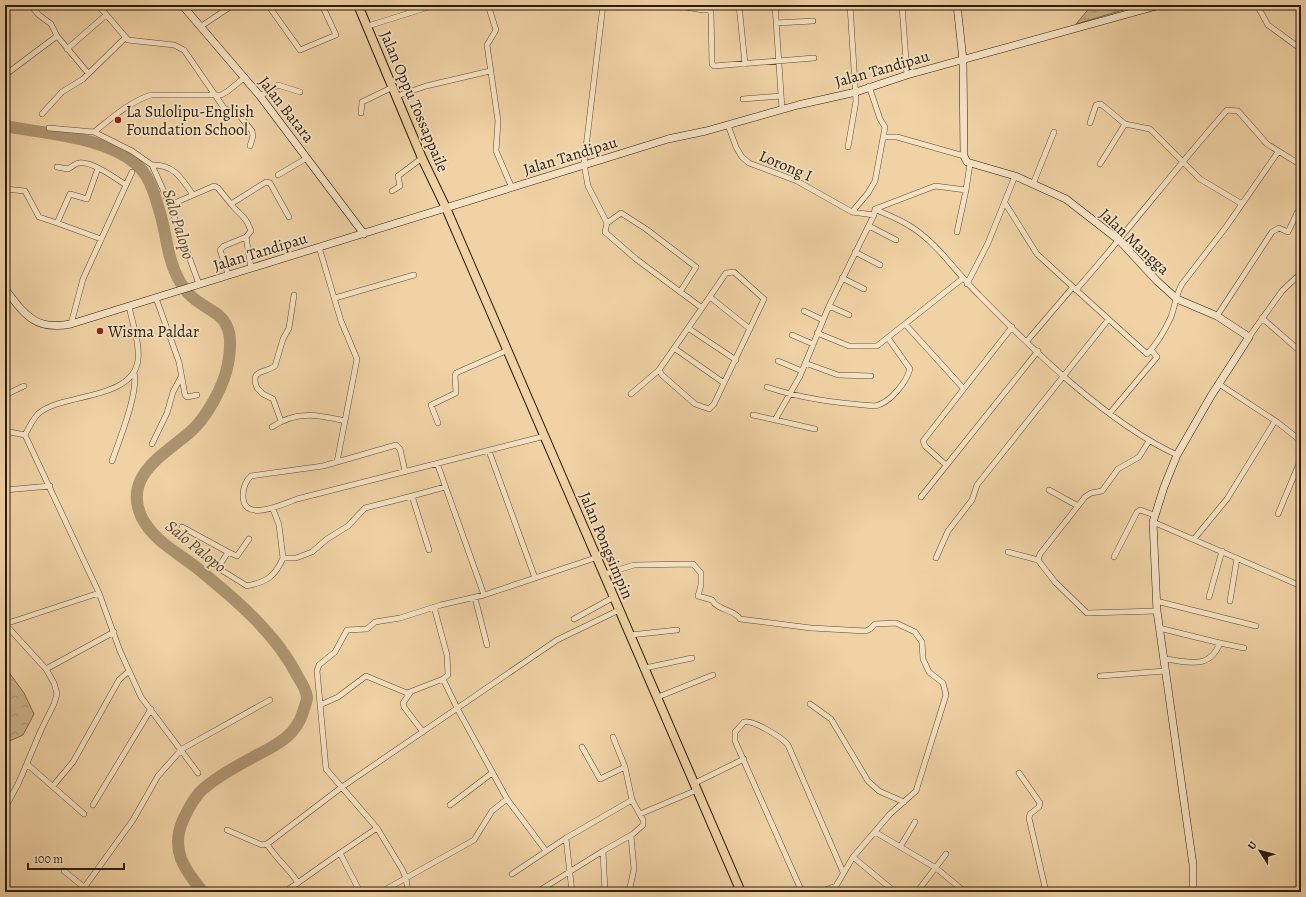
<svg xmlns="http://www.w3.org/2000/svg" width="1306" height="897" viewBox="0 0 1306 897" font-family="Alegreya,serif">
  <defs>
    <pattern id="forest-crowns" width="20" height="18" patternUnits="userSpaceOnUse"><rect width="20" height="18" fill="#ceb38b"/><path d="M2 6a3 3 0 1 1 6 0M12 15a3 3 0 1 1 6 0" fill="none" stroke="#b19977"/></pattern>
    <pattern id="wetland-marsh" width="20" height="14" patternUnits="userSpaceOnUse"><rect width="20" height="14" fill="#ceb38b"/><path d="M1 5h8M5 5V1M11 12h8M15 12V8" fill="none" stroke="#b19977"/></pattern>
  </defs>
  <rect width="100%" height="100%" fill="#f0d2a5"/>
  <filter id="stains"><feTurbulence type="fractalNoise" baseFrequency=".005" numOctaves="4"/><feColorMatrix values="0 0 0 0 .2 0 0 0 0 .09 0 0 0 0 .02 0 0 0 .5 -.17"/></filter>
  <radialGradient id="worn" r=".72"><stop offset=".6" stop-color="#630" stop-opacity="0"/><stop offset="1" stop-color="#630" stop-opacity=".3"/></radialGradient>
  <path fill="url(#forest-crowns)" stroke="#7c684b" d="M5,667L24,693L34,714L23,735L5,743Z"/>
  <path fill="url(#wetland-marsh)" stroke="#7c684b" d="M1092,5H1140L1076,24Z"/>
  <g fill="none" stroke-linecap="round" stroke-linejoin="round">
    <path stroke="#ad9471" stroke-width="12" d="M5,126C45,134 112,137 141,169C151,180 156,199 160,213C167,235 167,259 179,280C200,320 240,301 228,364C224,386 206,419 189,433C163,455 122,477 142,518C154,541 177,552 197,568C234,598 276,633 298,677C302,683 306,690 307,697C307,702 304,708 303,712C295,739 271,747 248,760C233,768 217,777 203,789C194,797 188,809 183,820C170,850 184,869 203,892"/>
    <g stroke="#5c4a32" stroke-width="6">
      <path id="street" d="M98,5L128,40L174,45L184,50L224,108L239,115L252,131L253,136L250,146
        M268,5L300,50L336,35L322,5
        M488,5L496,30L487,45L498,121L496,151L512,188
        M603,5L584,164L588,186L607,223L605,232L636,259L702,308L659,370L631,394
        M674,5L703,10L704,5
        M739,5L745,64
        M775,5L782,109
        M902,5L907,75
        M1257,5L1268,25L1301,49
        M32,7L39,15L51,24L57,36L88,73
        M703,10H709L711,12L712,64L714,66L814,58
        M776,23L813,21
        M368,26L435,5
        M200,27L233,5
        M67,49L106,15
        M5,75L57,36
        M260,96L278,85L300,92
        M397,96L426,86L490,71
        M743,99L781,96
        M361,113L362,102L393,87
        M42,114L62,92L83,79L125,38
        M1090,123L1096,105L1101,104L1125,124
        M728,125L736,147L742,157L749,163L797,181L852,212L874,215L875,209C887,215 902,220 913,228C939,245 957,274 979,295C1034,351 1106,422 1177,455
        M49,128L94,132L132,151L152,165L170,205L199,284
        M94,132C112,118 129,102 151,95H221L228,91L245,77
        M883,137H897L964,156
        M848,147L856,101L850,5
        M1100,164L1125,124L1150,129L1200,179L1242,204
        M152,165C174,164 182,179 193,195
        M57,167L68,169C72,167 75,163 79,163C92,161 115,178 126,185
        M278,175L307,158
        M1033,184L1054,132
        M5,189L25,191L39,217L57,223L70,194L87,199L98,168
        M392,191L400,186L398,176L422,158
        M1005,203L1037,254L1073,287
        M231,204C240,216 245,214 251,231L246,237L251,268
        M170,205L214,186L218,188L231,204L266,182L270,183L289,217
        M875,209L935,186L966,190L970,164
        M852,212L868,193L875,181L885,127L880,119L869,86
        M57,223L101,239
        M607,223L621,213L646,229L696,267L680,292
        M869,226L896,240
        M957,232L966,190
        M319,247L341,321L357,359L337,462
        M855,252L880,265
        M228,274L220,250L224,246L246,237
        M842,278L864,289
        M967,284L988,243L1015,176
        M1076,290C1128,231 1175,169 1227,110L1238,111L1267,144L1301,165
        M710,297L750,329
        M156,298L179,362L185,395L187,397L197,395
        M335,298L414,275
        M129,306C132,322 140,343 138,360C133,401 60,393 38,414C33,419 28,429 25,435L99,593L120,651L141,697L198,773
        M829,306L849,315
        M804,311L823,320
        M1217,316L1272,232L1279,228L1288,232L1297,213L1301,210
        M1262,318L1301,352
        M71,324L83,279L132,172
        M905,324L963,388
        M688,328L736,360
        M817,333L849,346H877L962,279
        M792,335L813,344
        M1249,337L1282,291L1301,273
        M1027,341L1073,287L1147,354C1157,344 1165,330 1171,317C1175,306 1176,294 1182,284L1226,227L1278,152
        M674,348L724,383
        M778,361L802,371
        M805,363L838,375L871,376
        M659,370L662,375L695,404L709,409L714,404L764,299L734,272L726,273L702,308
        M1219,384L1277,422L1301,441
        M767,387C802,399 838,403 875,406C890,403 906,383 910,369L888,338
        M5,395L24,386
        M1110,413L1157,357L1151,350
        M753,415L815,429
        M775,420L800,376L829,306L874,215
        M281,421L273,399L263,394L257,388C249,369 266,373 275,366L283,339L289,328L294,295
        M438,423L431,405L456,393L455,376L456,373L508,350
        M272,427C296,410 318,415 345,421
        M5,431L25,435
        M1149,441L1139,457L1118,469L1102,491L1091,493L1085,497L1040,554L1038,560L1055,582L1087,613L1157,611
        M152,444L167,413L173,392L181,377
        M489,451L535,578
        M112,461C119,441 139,392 134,372
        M437,463L484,595
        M946,465L925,446L923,441L1012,327
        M405,471L400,449L396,445L323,466L251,476C246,480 243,488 243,495C242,524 283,504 297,499L545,436
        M5,490L50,486
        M1049,490L1078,506
        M412,496L445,487
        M921,497L1038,351
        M273,509L279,525L283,558
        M1278,514L1301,459
        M1153,522L1301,586
        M182,527L228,552L218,568L247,586C266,582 275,577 283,558H296L312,552L327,539L348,526L365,508L412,496L429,550
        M1194,539L1227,499L1275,421
        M228,552L237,556L249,539
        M1008,552L1038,560
        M1114,557L1137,512L1140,510L1154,515
        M936,558L948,531L972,500L977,485L1108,320
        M605,574L634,565L693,564L701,573V585L698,596L712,600C718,611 734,609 740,619L811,628L866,631L870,629L875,624L896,623L915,632L922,642L923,659L929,672L943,683L946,695L916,791L890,814L853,857L836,886L820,892
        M1209,597L1222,551
        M475,598L487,645
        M1156,601L1256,626
        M1230,601L1237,558
        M574,619L614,597
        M5,624L46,669L54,683L57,694L54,704L41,730L19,782L5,808
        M5,624L99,593
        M1159,628L1220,643C1209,671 1188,661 1163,659
        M630,635L677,630
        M1220,643L1244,648
        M645,668L692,658
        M46,669L114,632
        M1100,676L1165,671
        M410,693L403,703L404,707L423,732
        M658,697L713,675
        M810,704L831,719L868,781L879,791L904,802
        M320,705L338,697L366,676L407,693L443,679
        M613,737L625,767
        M582,747L600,779L625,767L632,800
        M27,764L84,814
        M1019,773L1040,803L1039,807L1030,814L1029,818L1046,892
        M695,783L744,759
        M53,786L73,762L119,680L129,671
        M507,799L546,851
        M93,805L151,709
        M450,805L492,773
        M640,814L697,790
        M227,830L262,845L267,844L342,787L557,640L619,610
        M875,832L936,868L965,892
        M566,838L572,892
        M267,844C276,859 289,868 298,883
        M900,847L915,822
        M603,851L605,892
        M853,857L895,892
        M64,871L90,892
        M512,874L566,838L632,800L643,820V825L633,834L603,851L537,892
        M289,889L340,853
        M81,892L133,820L158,776L182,749L270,700
        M360,892L340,853L377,828
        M381,892L474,840L492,811L507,799L457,708L443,679L448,675L447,655L434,607
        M408,892L406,878L402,869L377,828L326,769L317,671L319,665L335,652L347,630L367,629L375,622L400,618L441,605L484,595L598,557
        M629,892L634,869L631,836
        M802,892L735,741V732L744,722C752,719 783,738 788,745L843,872
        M917,892L946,854"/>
    </g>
    <g stroke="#2a1c0b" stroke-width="8">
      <path id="secondary" d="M182,5L260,96L364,234
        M957,5L963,60L964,156L967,162L1015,176L1066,199L1120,241L1157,281L1177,299L1217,316L1249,337L1211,396L1177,455L1164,487L1153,522L1157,611L1193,865V892
        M5,289C25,315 35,331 71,324L668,139L706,131L798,105L856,92L907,75L1160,5"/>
    </g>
    <g stroke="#2a1c0b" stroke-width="10">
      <path id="primary" d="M358,5L422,158L446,208L741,892"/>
    </g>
    <use href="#street" stroke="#f5e2c4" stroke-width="5"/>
    <use href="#secondary" stroke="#f5e2c4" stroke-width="7"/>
    <use href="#primary" stroke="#f0d2a5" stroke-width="8"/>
  </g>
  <g fill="#8f2418" stroke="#f5e2c4" stroke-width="1.5">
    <circle cx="118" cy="120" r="4"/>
    <circle cx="100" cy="331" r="4"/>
  </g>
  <g text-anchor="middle" stroke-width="3.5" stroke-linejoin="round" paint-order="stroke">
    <g font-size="16" fill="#2a1c0b" stroke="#f5e2c4">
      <text transform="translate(882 68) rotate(-16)" y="6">Jalan Tandipau</text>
      <text transform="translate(415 101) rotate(67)" y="6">Jalan Oppu Tossappaile</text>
      <text transform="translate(287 109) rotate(52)" y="6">Jalan Batara</text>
      <text transform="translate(570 155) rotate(-17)" y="6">Jalan Tandipau</text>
      <text transform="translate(786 165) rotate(23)" y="6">Lorong I</text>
      <text transform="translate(1135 241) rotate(43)" y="6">Jalan Mangga</text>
      <text transform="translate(260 251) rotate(-17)" y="6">Jalan Tandipau</text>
      <text transform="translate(607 545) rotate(67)" y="6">Jalan Pongsimpin</text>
    </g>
    <g font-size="16" fill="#2a1c0b" stroke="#f5e2c4" text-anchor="start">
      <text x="126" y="117">La Sulolipu-English<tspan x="126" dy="18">Foundation School</tspan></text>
      <text x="108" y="337">Wisma Paldar</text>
    </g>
    <g font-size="17" font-style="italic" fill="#58462f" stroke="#f5e2c4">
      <text transform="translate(179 224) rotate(73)" y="6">Salo Palopo</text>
      <text transform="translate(196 546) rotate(39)" y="6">Salo Palopo</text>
    </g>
  </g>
  <rect width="1306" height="897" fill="none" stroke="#f0d2a5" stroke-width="20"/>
  <rect x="6" y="6" width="1294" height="885" fill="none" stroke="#2a1c0b" stroke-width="2"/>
  <rect x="10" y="10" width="1286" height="877" fill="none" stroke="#2a1c0b"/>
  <g transform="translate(1260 851) rotate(306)" stroke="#f5e2c4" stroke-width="3" paint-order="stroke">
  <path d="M0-3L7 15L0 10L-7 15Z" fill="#2a1c0b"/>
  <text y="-6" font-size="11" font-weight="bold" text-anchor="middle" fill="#2a1c0b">U</text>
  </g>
  <path d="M28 863v6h96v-6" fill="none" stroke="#2a1c0b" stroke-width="2"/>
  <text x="34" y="863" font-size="12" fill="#2a1c0b" stroke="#f5e2c4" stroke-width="3" paint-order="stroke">100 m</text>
  <rect width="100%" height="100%" filter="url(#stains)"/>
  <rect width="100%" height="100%" fill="url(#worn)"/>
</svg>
